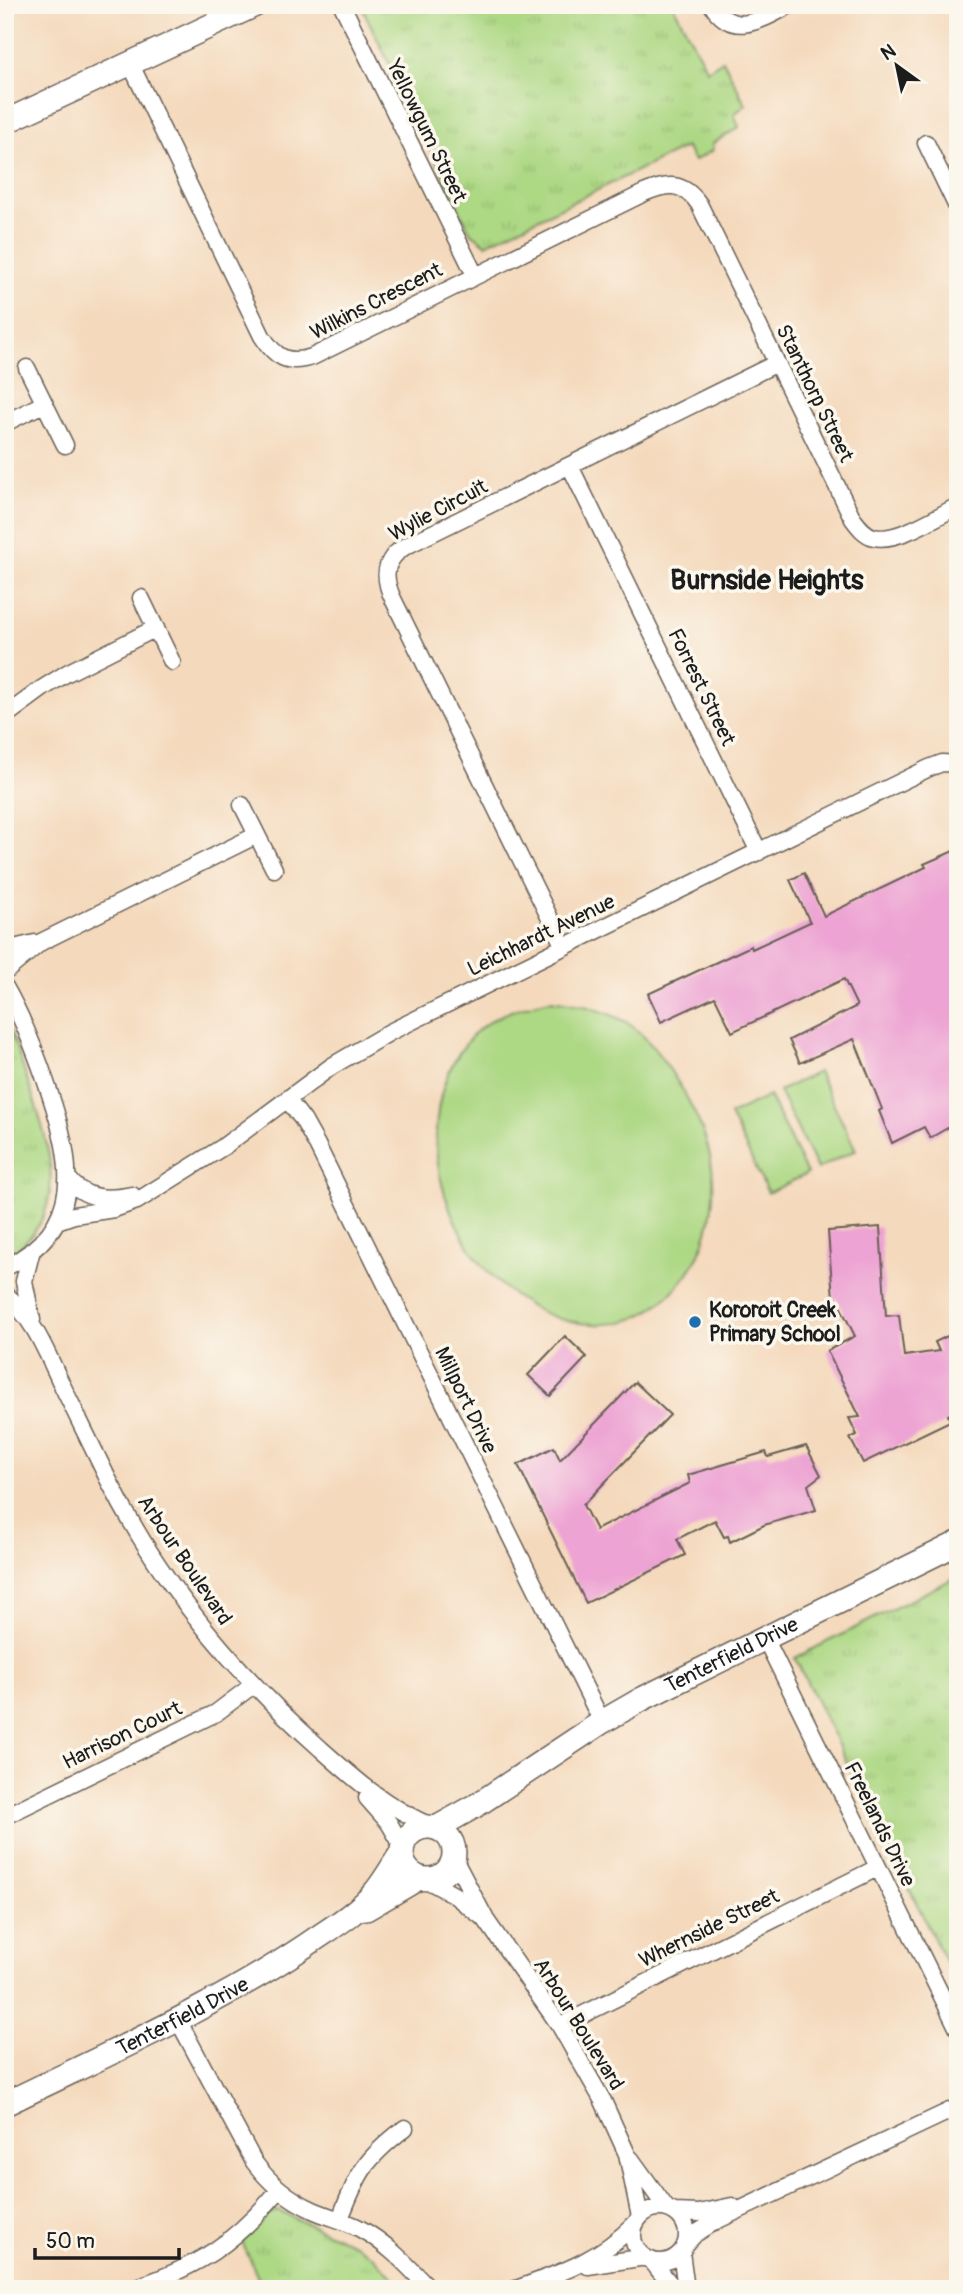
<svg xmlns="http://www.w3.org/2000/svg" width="963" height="2294" viewBox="0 0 963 2294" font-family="Pangolin,sans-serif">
  <defs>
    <pattern id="park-tufts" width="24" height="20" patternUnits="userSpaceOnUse" patternTransform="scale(1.75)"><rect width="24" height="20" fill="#add884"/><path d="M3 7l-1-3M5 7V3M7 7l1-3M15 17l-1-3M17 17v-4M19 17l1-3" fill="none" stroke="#94b971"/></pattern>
  </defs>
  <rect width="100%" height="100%" fill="#fbf7ec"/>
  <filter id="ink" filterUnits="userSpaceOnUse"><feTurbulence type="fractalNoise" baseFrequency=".0143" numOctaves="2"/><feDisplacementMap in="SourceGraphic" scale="14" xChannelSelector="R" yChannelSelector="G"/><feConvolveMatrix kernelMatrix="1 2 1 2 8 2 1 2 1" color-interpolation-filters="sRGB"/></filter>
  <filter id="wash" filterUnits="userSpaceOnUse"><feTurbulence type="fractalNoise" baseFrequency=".00686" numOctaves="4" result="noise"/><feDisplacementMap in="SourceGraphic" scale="28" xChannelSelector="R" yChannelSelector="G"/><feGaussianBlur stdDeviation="1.57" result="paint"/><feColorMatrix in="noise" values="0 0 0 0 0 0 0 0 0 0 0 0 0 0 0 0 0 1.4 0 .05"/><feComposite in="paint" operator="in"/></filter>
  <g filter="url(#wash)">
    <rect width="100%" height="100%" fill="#f4d9bc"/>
    <path fill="url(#park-tufts)" stroke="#647a50" stroke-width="2" d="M361,5H673L707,70L723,60L746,105L734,114L739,127L712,144L713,150L694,161L686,147L486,244L470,232Z
      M5,1019C15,1040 21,1063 29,1085C50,1147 74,1215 5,1258Z
      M958,1576V1987L795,1658Z
      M278,2211L356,2245L374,2257L404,2289H263L242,2242C252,2230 262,2215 278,2211Z"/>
    <path fill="#add884" stroke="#647a50" stroke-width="2" d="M550,1000C576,1003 602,1009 626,1022C645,1034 659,1054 672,1073C705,1124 724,1171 707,1232C699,1264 677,1292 649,1311C633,1321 613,1325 593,1324C464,1320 385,1130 474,1034C493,1014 524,1006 550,1000Z
      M818,1072L856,1150L817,1169L779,1091Z
      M769,1096L807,1174L768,1193L730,1115Z"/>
    <g id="blocks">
      <path fill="#eda3d3" d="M958,849V1122L930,1138L924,1127L892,1143L879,1111L882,1109L854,1039L800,1063L789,1040L857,1006L844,979L732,1032L715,997L661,1022L648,994L751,946L752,949L810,922L790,880L804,873L824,916L926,867L924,864Z
        M880,1227L886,1316L899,1315L904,1356L939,1351L935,1342L958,1331V1410L948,1415L950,1421L863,1463L850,1438L857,1435L849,1418L860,1417L827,1351L855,1336L836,1298H833L828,1231Z
        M565,1336L587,1357L550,1396L528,1375Z
        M635,1382L670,1415L583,1505L596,1530L690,1483L688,1475L766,1452L768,1457L806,1446L821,1475L808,1485L816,1510L764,1525L730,1542L728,1536L724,1537L715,1520L677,1539L685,1555L586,1603L518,1465L554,1447L560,1460Z"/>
    </g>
  </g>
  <g filter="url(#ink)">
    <use href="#blocks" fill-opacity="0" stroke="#685e54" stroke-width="2"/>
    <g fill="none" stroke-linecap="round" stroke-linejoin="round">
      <g stroke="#685e54" stroke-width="19">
        <path id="street" d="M342,5L475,275
          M712,5C733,39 763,19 790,5
          M130,63L262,336C275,357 287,365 312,357L644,193C667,183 683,181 699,204L853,519C859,527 865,535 874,537C897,543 937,516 958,506
          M926,143L958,209
          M27,368L65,445
          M5,423L43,404
          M570,466L759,852
          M141,598L172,662
          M5,716L43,688L67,673L156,628
          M242,805L274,869
          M564,947L393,599C383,578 383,561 404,547L777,363
          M5,950L35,943
          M5,972L41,942L257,835
          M5,987C24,1020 37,1055 49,1091C73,1163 86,1226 5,1268
          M287,1099L303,1120L317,1145L602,1722
          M68,1178C84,1200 107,1200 132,1195
          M57,1221L74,1215L114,1209L137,1201L223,1147L332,1066L390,1032L929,768L942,763L958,764
          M32,1250L24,1281L32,1320
          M5,1294C33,1317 46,1351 61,1383C77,1415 92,1447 108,1479C160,1583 234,1672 321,1749C358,1782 386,1807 433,1827
          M765,1638L958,2029
          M367,1798L389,1823L403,1847
          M5,1816L216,1713L253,1685
          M454,1859L486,1920L560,2026L603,2101L627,2154L640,2217
          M425,1879L454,1895L481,1916
          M178,2020L254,2162C270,2184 289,2199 313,2210C328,2217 344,2220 359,2228C387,2243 408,2266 430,2289
          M560,2026L877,1868
          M631,2159L667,2209
          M633 2235a27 27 0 1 1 54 0a27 27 0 1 1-54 0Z
          M675,2212L699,2213L732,2206
          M340,2219C358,2172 365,2159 405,2128
          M685,2245L695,2234L716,2221L958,2107
          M681,2252L686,2289
          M651,2260L674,2289
          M588,2266L645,2257
          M131,2289C198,2267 234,2244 279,2190
          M516,2289C564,2272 599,2260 636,2223"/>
      </g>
      <g stroke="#685e54" stroke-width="26">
        <g id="secondary">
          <path d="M5,122L255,5"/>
          <circle cx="428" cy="1853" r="26"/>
          <path id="s1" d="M436,1828L477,1805L602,1722L642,1699L958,1543"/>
          <path d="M366,1909L419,1878"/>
          <path id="s2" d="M5,2104C107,2054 213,2008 308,1944C331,1928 357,1913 375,1892C385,1880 393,1865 402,1852"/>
        </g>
      </g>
      <use href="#street" stroke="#fff" stroke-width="16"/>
      <use href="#secondary" stroke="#fff" stroke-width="23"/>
    </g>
  </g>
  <circle fill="#1f6fb2" stroke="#fbf7ec" stroke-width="2.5" cx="695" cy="1322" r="7"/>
  <g text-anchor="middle" stroke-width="7" stroke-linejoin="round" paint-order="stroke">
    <g font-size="21" fill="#1c1c1c" stroke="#fbf7ec">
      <text transform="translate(427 131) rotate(64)" y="7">Yellowgum Street</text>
      <text transform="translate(376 301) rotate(-27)" y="7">Wilkins Crescent</text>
      <text transform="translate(815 393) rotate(64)" y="7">Stanthorp Street</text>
      <text transform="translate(438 510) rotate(-28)" y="7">Wylie Circuit</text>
      <text transform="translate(702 687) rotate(64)" y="7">Forrest Street</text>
      <text transform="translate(541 935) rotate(-26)" y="7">Leichhardt Avenue</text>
      <text transform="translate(466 1400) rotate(64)" y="7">Millport Drive</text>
      <text transform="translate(185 1560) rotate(56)" y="7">Arbour Boulevard</text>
      <text dy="7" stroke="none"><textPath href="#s1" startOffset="343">Tenterfield Drive</textPath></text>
      <text transform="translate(122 1735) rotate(-26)" y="7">Harrison Court</text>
      <text transform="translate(880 1824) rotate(64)" y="7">Freelands Drive</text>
      <text transform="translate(709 1928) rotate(-26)" y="7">Whernside Street</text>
      <text dy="7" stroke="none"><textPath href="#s2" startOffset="198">Tenterfield Drive</textPath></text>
      <text transform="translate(579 2024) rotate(58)" y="7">Arbour Boulevard</text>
    </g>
    <g font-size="21" font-weight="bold" fill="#1c1c1c" stroke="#fbf7ec" text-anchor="start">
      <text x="709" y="1317">Kororoit Creek<tspan x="709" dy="24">Primary School</tspan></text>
    </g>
    <g font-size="28" font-weight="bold" fill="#1c1c1c" stroke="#fbf7ec">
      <text x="767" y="589">Burnside Heights</text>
    </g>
  </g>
  <rect width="963" height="2294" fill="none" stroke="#fbf7ec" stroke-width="28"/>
  <g transform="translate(897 66) rotate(327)" stroke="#fbf7ec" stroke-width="5" paint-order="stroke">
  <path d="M0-5L12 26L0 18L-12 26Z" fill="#1c1c1c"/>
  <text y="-10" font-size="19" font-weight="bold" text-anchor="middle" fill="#1c1c1c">N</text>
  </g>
  <path d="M35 2248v10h144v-10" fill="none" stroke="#1c1c1c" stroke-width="3.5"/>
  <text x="46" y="2248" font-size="21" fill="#1c1c1c" stroke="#fbf7ec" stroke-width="5" paint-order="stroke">50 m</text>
</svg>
